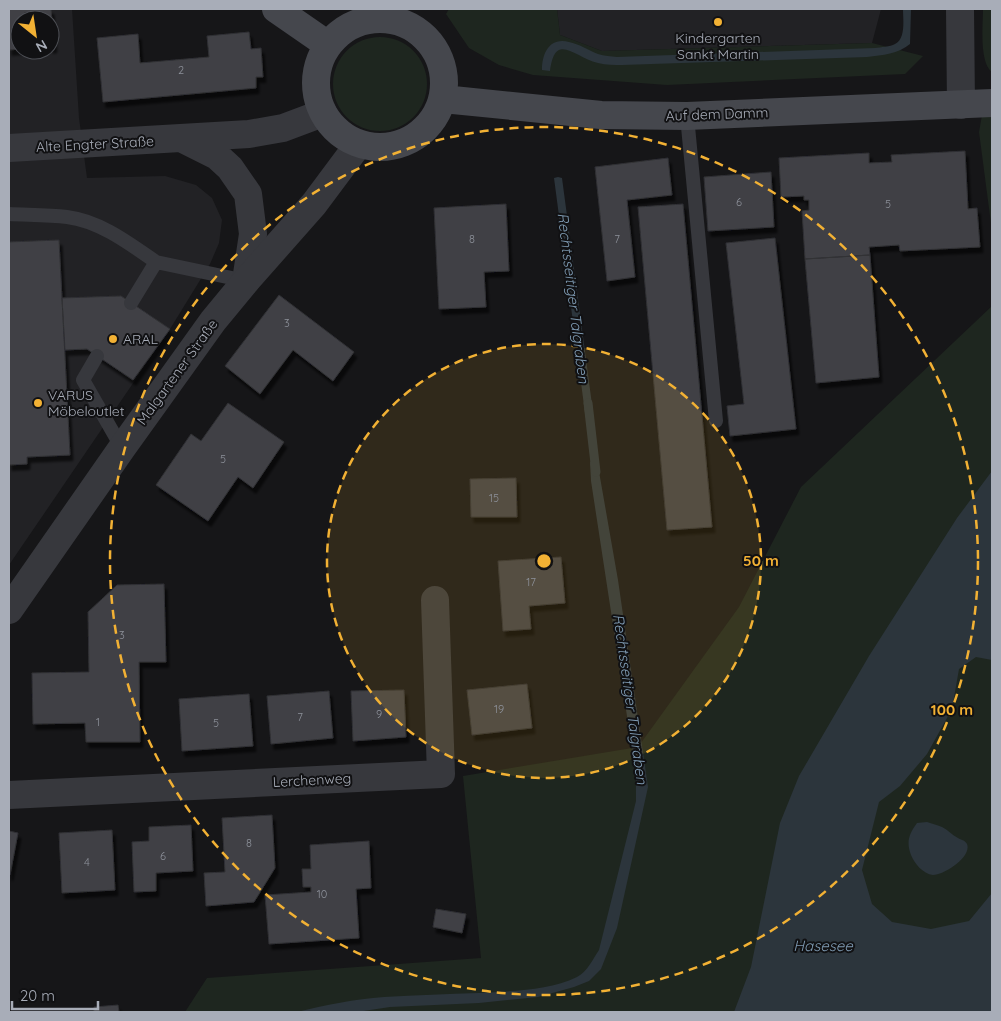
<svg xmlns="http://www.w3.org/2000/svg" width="1001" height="1021" viewBox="0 0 1001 1021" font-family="Quicksand,sans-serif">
  <defs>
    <filter id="shadow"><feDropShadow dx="3" dy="5.5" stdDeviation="1" flood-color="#0009"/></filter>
  </defs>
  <rect width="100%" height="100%" fill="#161618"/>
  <path fill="#222225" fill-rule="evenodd" d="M9,9H72L79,118L87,178L165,176L196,185L212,198L222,220L219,243L210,264L170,329L9,565ZM20,20H50V50H20Z
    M557,9H881L872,43L602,51L560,35Z"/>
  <path fill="#1e261f" d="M449,9H557L560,35L602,51L872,43L923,56L905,74L667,85L533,75L499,65L469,48L446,14Z
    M983,9H992V72C979,62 983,25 983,9Z
    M333 84a47 47 0 1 1 94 0a47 47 0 1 1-94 0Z
    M992,103V231L979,132L984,104Z
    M992,306V1012H185L207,978L481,958L463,776L638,747L739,607L801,487Z"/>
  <path fill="#2c353c" d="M903,9H911L910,44C898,54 883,55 867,57L622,65C615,65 606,65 598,63C574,57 555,31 550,71L542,70C542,54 549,37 569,42C579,44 588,50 598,54C604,56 611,56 617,57L875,48C881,47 890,47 895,44C906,39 903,19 903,9Z
    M558,177L562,178L593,412L590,414L585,413L554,178Z
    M594,460H597L618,580L648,787L617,928L601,969L589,981L574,987L538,997L479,1003L390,1007L357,1012H297C325,1005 355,999 384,997C416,995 448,994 479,993C511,991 548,991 577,977C587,972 593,959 599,950L636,801V775L591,481L590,462Z
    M992,471V660L976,657L959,669L952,709L927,754L900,786L879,802L862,870L872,904L892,922L931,929L969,921L992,893V1012H734L751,967L780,823L799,776L869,656L957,518Z
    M927,822C932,824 938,825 942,827C948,830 952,835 958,838C961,840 965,840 967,844C972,857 944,875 933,875C923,874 914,863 911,855C906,842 909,834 917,823Z"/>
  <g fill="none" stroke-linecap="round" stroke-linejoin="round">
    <path stroke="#2c353c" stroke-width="9" d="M588,403L596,472"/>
  </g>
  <path fill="#404145" stroke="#303034" filter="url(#shadow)" d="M9,9H51L54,47L50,48V20H20V49L9,50Z
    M249,32L251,49L261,48L263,77H256V88L103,102L97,38L138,34L140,63L209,57L207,36Z
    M965,151L968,209L977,208L980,247L900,251L899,245L869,247L870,255L805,259L802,211L809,210V200H804V196L781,197L779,158L869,153V163L892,162L891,155Z
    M668,158L672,195L627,200L635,277L607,281L595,167Z
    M771,172L774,227L708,231L704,177Z
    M506,204L509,271L484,272L486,307L439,309L434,208Z
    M683,204L712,527L667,530L638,207Z
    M775,238L796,429L730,436L727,406L744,404L726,243Z
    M59,240L70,455L27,457V464L9,465V242Z
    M870,255L879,377L816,383L805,259Z
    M279,295L354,352L333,381L293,350L260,394L225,366Z
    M121,296L170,329L133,380L87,349L65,350L62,298Z
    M228,403L284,442L253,488L238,477L208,521L156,485L191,434L201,441Z
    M516,478L517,517H471L470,479Z
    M561,557L565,603L529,606L531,629L503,631L498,561Z
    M164,584L166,662H139L140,742H86L85,723L33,724L32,673L89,672L88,612L117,585Z
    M527,684L532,728L472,735L467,690Z
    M404,690L406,737L353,741L351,691Z
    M329,691L333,738L271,744L267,696Z
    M249,694L253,746L182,751L179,699Z
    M272,815L275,868L254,902L206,906L204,873L225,872L222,818Z
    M191,825L193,871L156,873V891L134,892L132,842L149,841V827Z
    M112,830L115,890L62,893L59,833Z
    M9,831L18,833L10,875H9Z
    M369,841L371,888L356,889L359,938L269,944L265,895L311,892V887H303L302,869H311L310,845Z
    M436,909L466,914L462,933L433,927Z
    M118,1005L119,1012H94V1007Z"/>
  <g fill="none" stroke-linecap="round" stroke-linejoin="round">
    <path stroke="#37383d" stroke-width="14" d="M687,116L716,421
      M9,214C28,215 48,215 67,217C100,221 130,244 156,262
      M131,303L156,262L246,281
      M97,356L83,380L122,448"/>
    <path stroke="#37383d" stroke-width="28" d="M960,9L961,105
      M183,139L217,156L230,168L248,194L253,234L246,281
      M9,148L249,134L283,128L323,113
      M9,795L441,774L435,600"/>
    <path stroke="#37383d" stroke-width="28" d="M9,610L122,448L213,321L246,281L314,204L358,145"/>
    <path stroke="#45474d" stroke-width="28" d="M276,9L328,45
      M316 83a64 64 0 1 1 128 0a64 64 0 1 1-128 0Z
      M443,99L601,115L687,116L992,103"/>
  </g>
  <circle cx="544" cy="561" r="217" fill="#f2b134" fill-opacity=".12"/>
  <g fill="none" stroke="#f2b134" stroke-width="2.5" stroke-dasharray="9 6">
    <circle cx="544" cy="561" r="217"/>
    <circle cx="544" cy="561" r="434"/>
  </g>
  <g fill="#f2b134" stroke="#111113" stroke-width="2">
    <circle cx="718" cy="22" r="5"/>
    <circle cx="113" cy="339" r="5"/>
    <circle cx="38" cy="403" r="5"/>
  </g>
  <g text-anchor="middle" stroke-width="4" stroke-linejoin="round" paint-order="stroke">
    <g font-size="11" fill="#8e929b">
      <text x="181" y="74">2</text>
      <text x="739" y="206">6</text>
      <text x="888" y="208">5</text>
      <text x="472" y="243">8</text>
      <text x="617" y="243">7</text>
      <text x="287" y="327">3</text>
      <text x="223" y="463">5</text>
      <text x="494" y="502">15</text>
      <text x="531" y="586">17</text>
      <text x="122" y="639">3</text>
      <text x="499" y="713">19</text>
      <text x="379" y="718">9</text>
      <text x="300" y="721">7</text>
      <text x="98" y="726">1</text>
      <text x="216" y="727">5</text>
      <text x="249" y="847">8</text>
      <text x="163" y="860">6</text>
      <text x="87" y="866">4</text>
      <text x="322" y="898">10</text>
    </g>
    <g font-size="14" fill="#a8adb8" stroke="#111113" text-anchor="start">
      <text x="718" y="43" text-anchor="middle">Kindergarten<tspan x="718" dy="16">Sankt Martin</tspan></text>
      <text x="123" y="344">ARAL</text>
      <text x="48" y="400">VARUS<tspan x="48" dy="16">Möbeloutlet</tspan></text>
    </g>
    <g font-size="14" fill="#a8adb8" stroke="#111113">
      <text transform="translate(717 114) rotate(-2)" y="5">Auf dem Damm</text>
      <text transform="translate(95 144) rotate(-3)" y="5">Alte Engter Straße</text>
      <text transform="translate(177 372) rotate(-54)" y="5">Malgartener Straße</text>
      <text transform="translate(312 780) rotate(-3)" y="5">Lerchenweg</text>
    </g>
    <g font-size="15" font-style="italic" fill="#7f9bb3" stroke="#111113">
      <text transform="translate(573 298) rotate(83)" y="5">Rechtsseitiger Talgraben</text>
      <text transform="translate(630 699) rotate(82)" y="5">Rechtsseitiger Talgraben</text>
      <text x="823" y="951">Hasesee</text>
    </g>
  </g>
  <circle cx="544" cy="561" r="8" fill="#f2b134" stroke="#111113" stroke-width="2.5"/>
  <g font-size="15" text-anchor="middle" font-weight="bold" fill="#f2b134" stroke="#111113" stroke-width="4" stroke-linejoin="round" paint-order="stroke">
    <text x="761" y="566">50 m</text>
    <text x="952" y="715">100 m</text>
  </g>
  <rect width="1001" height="1021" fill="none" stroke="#a8adb8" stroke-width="20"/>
  <g transform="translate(35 35) rotate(150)"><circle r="24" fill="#111113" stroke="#4d4f55"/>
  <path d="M0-4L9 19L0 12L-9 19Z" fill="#f2b134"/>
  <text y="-8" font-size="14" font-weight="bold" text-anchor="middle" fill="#a8adb8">N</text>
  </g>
  <path d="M12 1001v8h86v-8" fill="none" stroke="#a8adb8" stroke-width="2.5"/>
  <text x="20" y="1001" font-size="15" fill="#a8adb8" stroke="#111113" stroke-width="4" paint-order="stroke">20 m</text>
</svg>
